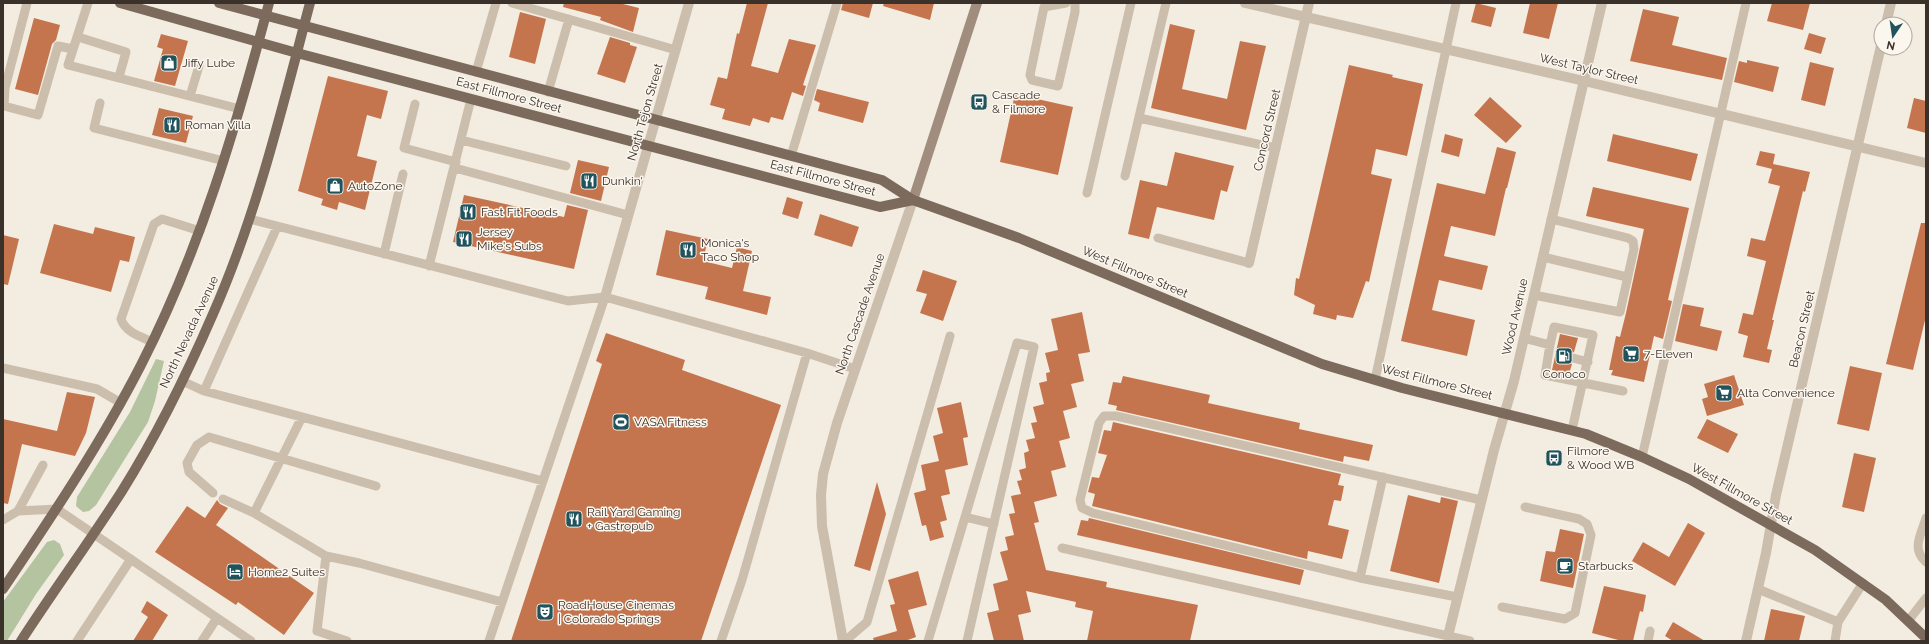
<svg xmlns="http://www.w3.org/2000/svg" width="1929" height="644" viewBox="0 0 1929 644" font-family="Raleway,sans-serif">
  <rect width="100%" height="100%" fill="#f3ece1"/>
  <path fill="#b4c3a0" d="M156,359L164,361L155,401L148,422L96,505L89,511L83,512L76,506L77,497L130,412Z
    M54,540L60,544L64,555L36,594L7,641H3V602L47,542Z"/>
  <path fill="#c5754d" d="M564,3H619L639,8L633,32L600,20L601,17L563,7Z
    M747,3H768L751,66L778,73L789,39L816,45L803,85L806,86L803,96L792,92L783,120L771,117L769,123L753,118L750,126L722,119L725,109L710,105L718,77L727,79L737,33L739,34Z
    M843,3H873L869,18L841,10Z
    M884,3H934L930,20L883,6Z
    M1476,3L1496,8L1491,27L1471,22Z
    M1530,3H1558L1549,39L1523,33Z
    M1772,3H1810L1803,30L1767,21Z
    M1643,9L1679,17L1672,45L1727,58L1722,80L1630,61Z
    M520,12L546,19L535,64L509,57Z
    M34,18L60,25L56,40L52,44L38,95L15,89Z
    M1170,24L1195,30L1182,89L1227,99L1240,41L1266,46L1246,130L1151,108Z
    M1809,33L1826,38L1821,54L1804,49Z
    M161,34L188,41L175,86L154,81L163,49L157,47Z
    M610,37L630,43V45L637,47L625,83L597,74Z
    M1747,60L1779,67L1773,92L1734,82L1739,61L1747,63Z
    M1810,62L1834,68L1825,106L1801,100Z
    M1349,65L1393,75L1392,77L1423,84L1407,156L1376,149L1371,174L1392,179L1369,282L1366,281L1353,318L1337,315L1336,320L1313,314L1315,305L1294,295L1296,278L1299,279Z
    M328,76L388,91L381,119L367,115L357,156L377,161L365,210L339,202L337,210L321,205L323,199L298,191Z
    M817,89L869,102L863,123L818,111L820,103L814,100Z
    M1015,94L1073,107L1058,175L1000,162Z
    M1490,97L1522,126L1506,143L1474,115Z
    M1914,98L1926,101V133L1907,128Z
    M159,108L193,116L186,143L152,135Z
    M1445,134L1463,139L1459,157L1441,152Z
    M1613,134L1698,154L1691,181L1607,161Z
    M1497,147L1516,152L1507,188H1506L1495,236L1451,226L1444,256L1488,266L1482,290L1439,280L1432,310L1475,320L1467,356L1401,341L1437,183L1485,194Z
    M1760,151L1775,154L1773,164L1810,172L1805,192L1803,191L1772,320H1774L1767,349L1772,350L1769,363L1743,357L1748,336L1738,333L1743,313L1753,315L1766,261L1747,256L1751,238L1765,241L1780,186L1768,183L1772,169L1756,165Z
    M1175,152L1234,166L1227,192L1221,190L1214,220L1157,207L1149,239L1128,234L1140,180L1167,186Z
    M578,160L609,167L601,201L570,193Z
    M1593,187L1689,208L1668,300L1672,301L1663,339L1654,336L1644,382L1611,375L1613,370H1609L1616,336L1620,337L1626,313L1644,229L1586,216Z
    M464,195L564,217L567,205L588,210L574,269L453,242Z
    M787,197L803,202L798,219L782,214Z
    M820,214L859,227L852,247L814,235Z
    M1921,223H1926V316L1913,370L1886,364Z
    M54,224L93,234L95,227L135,237L129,262L120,260L111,292L40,273Z
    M666,230L708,239L703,261L732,268L737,247L752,251L743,291L771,297L767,315L705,299L708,287L656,275Z
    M3,235L19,239L8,285L3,284Z
    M923,270L957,281L943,321L920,313L927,294L916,291Z
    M1683,304L1704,308L1700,326L1722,331L1717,351L1675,341Z
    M1082,312L1090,352L1078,354L1084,381L1071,384L1077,407L1063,411L1070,438L1059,441L1066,467L1051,471L1057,496L1034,502L1039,522L1034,523L1046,570L1107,582L1106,587L1198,605L1190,641H1087L1093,611L1075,607L1076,602L1026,591L1031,612L1018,615L1024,641H994L987,613L999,610L993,584L1008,580L1000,552L1008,550L1005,537L1014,535L1009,514L1015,513L1011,496L1021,494L1017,481L1022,480L1019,470L1026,468L1024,453L1029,451L1026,440L1035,438L1031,423L1037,422L1033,407L1044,404L1039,383L1047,381L1046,373L1050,372L1045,353L1058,350L1051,319Z
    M606,333L685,360L682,370L781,405L701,641H511L602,364L596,361Z
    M1560,334L1578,338L1574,352L1569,354L1567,357L1569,362L1572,364L1569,374L1552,370Z
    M1850,366L1882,373L1869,431L1837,424Z
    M1734,375L1744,405L1707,416L1702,399L1708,397L1704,384Z
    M1123,376L1210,395L1208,403L1300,423L1299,429L1373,445L1369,461L1344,456L1343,462L1116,410L1117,406L1108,404L1113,382L1121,383Z
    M67,392L95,397L86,433L75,456L22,444L8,504L3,503V419L57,431Z
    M961,402L968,437L963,438L968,465L945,470L950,494L941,496L947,520L940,522L944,537L930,541L926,525L922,526L914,493L926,490L921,465L939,461L933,436L943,433L937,408Z
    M1707,419L1738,434L1728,453L1697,438Z
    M1113,422L1341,474L1338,485L1344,486L1341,501L1334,500L1328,525L1349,530L1342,559L1308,551L1307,559L1092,506L1095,494L1088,492L1092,477L1099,478L1107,455L1098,453L1104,430L1111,431Z
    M1854,453L1876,458L1864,512L1842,507Z
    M877,482L886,514L870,571L854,566Z
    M1408,495L1440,503L1441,497L1458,501L1439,583L1390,571Z
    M217,500L220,504L228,508L216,525L314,593L284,635L238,602L236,605L155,552L187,506L205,518Z
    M1089,518L1304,570L1300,585L1077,535L1081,520L1088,521Z
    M1688,523L1705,533L1675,586L1632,561L1643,542L1669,557Z
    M1560,529L1584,534L1573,588L1540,581L1546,551L1555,552Z
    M918,571L927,605L908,610L916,637L905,641H874L873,638L897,631L890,605L895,604L888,580Z
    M1604,586L1646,595L1643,612L1640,611L1633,641H1622L1592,633Z
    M147,601L168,615L152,641H133L148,617L141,612Z
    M1771,609L1805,616L1799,641H1764Z
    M1673,622L1705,641H1673L1665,636Z"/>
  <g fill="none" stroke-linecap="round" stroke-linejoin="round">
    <path stroke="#ccbeac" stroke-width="9" d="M27,3L5,88L4,106L38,115L58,46L73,49
      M88,3L68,65L240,109
      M512,3L676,50
      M1066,3L1044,7L1030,75L1032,80L1058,86L1075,12V3
      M78,37L126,52L119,77
      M476,72L496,3
      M548,92L569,19
      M190,96L199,66
      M100,103L94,128L224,161
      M415,104L404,148L456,162
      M1139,118L1276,148
      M461,140L566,166
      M791,156L837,3
      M455,168L628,215
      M1125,176L1166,3
      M1087,193L1131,3
      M250,219L568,301L605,297L807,353L855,369
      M1158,238L1249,263
      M384,254L403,174
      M1543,257L1627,277
      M429,266L471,99
      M1534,295L1620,312L1634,249L1633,241L1628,238L1551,219
      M1524,338L1550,345L1554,327L1593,335L1572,430
      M152,342C140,336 125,332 121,319L154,224L162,219L200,231
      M1550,345L1545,375L1623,391
      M1573,358L1588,362
      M3,368L97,389L121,403
      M1375,380L1456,3
      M182,381L204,391L543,481
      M204,391L277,227
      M302,417L254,513L326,556L359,563L502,602
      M1642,457L1746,3
      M213,493L189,472L187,463L197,445L209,437L376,486
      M223,499L254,513
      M18,511L43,465
      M965,517L994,524
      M1926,518C1921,535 1911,549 1926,562
      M3,520L18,511L57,509L251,641
      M1062,548L1470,641
      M326,556L317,631L347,641
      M1360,578L1383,477
      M1758,589L1838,622
      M1457,597L1360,578L1093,513L1082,508L1080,500L1099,423L1104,416H1116L1481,500
      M1502,607L1565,619L1575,613L1591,535L1587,524L1579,519L1525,507
      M1908,621L1926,598
      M77,641L131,559
      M202,641L217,618
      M489,641L605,297
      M721,641L742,580L807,353
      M845,641L867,622L950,336
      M928,641L1017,343L1034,347L967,641
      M1648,641L1650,631
      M1835,641L1838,622L1863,583"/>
    <path stroke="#ccbeac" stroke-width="10" d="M1245,3L1584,81L1926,163
      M1886,24L1891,3
      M1249,263L1309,3
      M605,297L689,3
      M1448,636L1494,450L1514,381L1602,3
      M1746,641L1766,553L1776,495L1881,46"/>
    <path stroke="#ccbeac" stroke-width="10" d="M843,641L822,526L821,495L823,474L837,423L913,200"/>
    <path stroke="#a08d7d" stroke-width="10" d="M913,200L977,3"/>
    <path stroke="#7c6a5c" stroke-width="10" d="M120,3L297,53L880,207L913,200
      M219,3L882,180L913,200L1019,238L1322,364L1402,388L1586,434L1642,457L1689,479L1815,550L1886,600L1926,638
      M3,589C52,516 101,443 141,365C200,250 236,127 269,3
      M21,641C54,590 90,541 122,491C157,435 187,374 213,314C257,214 282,108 310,3"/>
  </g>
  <defs>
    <g id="shop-square" transform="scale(0.9)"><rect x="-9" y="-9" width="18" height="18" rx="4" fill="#20535c" stroke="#fbf6ee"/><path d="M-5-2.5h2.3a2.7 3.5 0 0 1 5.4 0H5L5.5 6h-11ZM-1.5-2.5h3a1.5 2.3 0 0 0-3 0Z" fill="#fff"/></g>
    <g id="bus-square" transform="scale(0.9)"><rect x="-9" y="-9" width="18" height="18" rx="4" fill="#20535c" stroke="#fbf6ee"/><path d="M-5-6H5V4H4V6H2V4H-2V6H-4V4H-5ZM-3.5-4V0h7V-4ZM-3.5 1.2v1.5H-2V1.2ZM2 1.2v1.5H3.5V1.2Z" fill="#fff"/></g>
    <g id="restaurant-square" transform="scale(0.9)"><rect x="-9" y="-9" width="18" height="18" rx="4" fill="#20535c" stroke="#fbf6ee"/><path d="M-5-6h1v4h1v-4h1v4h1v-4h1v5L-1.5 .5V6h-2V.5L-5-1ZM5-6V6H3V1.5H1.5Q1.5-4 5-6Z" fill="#fff"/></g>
    <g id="supermarket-square" transform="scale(0.9)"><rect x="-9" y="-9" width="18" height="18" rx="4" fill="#20535c" stroke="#fbf6ee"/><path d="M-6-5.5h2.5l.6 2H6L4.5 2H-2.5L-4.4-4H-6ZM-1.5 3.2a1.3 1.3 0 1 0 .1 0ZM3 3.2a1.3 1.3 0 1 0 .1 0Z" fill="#fff"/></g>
    <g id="fuel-square" transform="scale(0.9)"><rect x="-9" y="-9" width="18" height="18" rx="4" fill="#20535c" stroke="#fbf6ee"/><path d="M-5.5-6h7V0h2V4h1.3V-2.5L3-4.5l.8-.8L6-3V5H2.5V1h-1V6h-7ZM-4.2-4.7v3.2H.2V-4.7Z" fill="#fff"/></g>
    <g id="stadium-square" transform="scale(0.9)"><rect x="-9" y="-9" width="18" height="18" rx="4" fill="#20535c" stroke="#fbf6ee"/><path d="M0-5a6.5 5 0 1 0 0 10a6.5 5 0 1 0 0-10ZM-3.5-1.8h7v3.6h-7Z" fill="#fff"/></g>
    <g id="cafe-square" transform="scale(0.9)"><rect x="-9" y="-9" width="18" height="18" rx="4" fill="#20535c" stroke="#fbf6ee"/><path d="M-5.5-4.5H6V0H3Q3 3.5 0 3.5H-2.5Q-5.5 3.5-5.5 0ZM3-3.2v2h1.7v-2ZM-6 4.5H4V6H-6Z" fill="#fff"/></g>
    <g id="hotel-square" transform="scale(0.9)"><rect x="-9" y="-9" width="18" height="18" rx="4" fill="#20535c" stroke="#fbf6ee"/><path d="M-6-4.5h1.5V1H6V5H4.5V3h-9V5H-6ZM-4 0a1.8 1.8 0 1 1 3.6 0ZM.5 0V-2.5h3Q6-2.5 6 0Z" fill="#fff"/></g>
    <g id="theatre-square" transform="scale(0.9)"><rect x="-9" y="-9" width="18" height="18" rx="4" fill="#20535c" stroke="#fbf6ee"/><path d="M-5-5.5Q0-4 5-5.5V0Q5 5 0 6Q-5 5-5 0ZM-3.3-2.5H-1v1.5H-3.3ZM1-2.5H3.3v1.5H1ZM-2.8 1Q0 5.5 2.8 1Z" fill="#fff"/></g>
  </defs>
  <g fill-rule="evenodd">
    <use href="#shop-square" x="169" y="63"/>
    <use href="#bus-square" x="979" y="102"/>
    <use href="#restaurant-square" x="172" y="125"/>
    <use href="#restaurant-square" x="589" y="181"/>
    <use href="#shop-square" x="335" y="186"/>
    <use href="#restaurant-square" x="468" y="212"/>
    <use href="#restaurant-square" x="464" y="239"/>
    <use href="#restaurant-square" x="688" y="250"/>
    <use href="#supermarket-square" x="1631" y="354"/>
    <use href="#fuel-square" x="1564" y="356"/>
    <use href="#supermarket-square" x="1724" y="393"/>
    <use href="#stadium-square" x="621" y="422"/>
    <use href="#bus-square" x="1554" y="458"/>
    <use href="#restaurant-square" x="574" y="519"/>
    <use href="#cafe-square" x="1565" y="566"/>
    <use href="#hotel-square" x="235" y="572"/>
    <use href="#theatre-square" x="545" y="612"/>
  </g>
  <g text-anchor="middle" stroke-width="3" stroke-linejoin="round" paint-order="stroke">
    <g font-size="12" fill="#3a312b" stroke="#fbf6ee" text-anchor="start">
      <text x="182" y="67">Jiffy Lube</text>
      <text x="992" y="99">Cascade<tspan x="992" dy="14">&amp; Filmore</tspan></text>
      <text x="185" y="129">Roman Villa</text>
      <text x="602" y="185">Dunkin'</text>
      <text x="348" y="190">AutoZone</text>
      <text x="481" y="216">Fast Fit Foods</text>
      <text x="477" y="236">Jersey<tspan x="477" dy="14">Mike's Subs</tspan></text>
      <text x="701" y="247">Monica's<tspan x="701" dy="14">Taco Shop</tspan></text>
      <text x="1644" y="358">7-Eleven</text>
      <text x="1564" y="378" text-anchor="middle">Conoco</text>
      <text x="1737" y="397">Alta Convenience</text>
      <text x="634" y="426">VASA Fitness</text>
      <text x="1567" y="455">Filmore<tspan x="1567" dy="14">&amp; Wood WB</tspan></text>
      <text x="587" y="516">Rail Yard Gaming<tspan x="587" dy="14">+ Gastropub</tspan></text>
      <text x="1578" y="570">Starbucks</text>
      <text x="248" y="576">Home2 Suites</text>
      <text x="558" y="609">RoadHouse Cinemas<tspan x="558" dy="14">| Colorado Springs</tspan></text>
    </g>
    <g font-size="12" fill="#3a312b" stroke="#fbf6ee">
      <text transform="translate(1589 69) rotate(13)" y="4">West Taylor Street</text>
      <text transform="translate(509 95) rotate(15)" y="4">East Fillmore Street</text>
      <text transform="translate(645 112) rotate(-74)" y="4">North Tejon Street</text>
      <text transform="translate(1267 130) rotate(-77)" y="4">Concord Street</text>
      <text transform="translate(823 178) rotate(15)" y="4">East Fillmore Street</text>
      <text transform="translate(1135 272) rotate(23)" y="4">West Fillmore Street</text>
      <text transform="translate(860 314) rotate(-71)" y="4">North Cascade Avenue</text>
      <text transform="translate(1515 317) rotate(-77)" y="4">Wood Avenue</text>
      <text transform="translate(1802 329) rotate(-77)" y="4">Beacon Street</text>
      <text transform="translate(189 332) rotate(-65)" y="4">North Nevada Avenue</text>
      <text transform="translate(1437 382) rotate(14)" y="4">West Fillmore Street</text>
      <text transform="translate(1742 494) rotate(29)" y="4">West Fillmore Street</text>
    </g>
  </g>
  <rect width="1929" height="644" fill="none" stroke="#3a312b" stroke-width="8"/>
  <g transform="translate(1893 36) rotate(193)"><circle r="19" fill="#fbf6ee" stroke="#aea7a0"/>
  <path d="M0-3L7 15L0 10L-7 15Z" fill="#20535c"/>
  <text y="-6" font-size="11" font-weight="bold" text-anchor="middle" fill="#3a312b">N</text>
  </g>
</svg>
